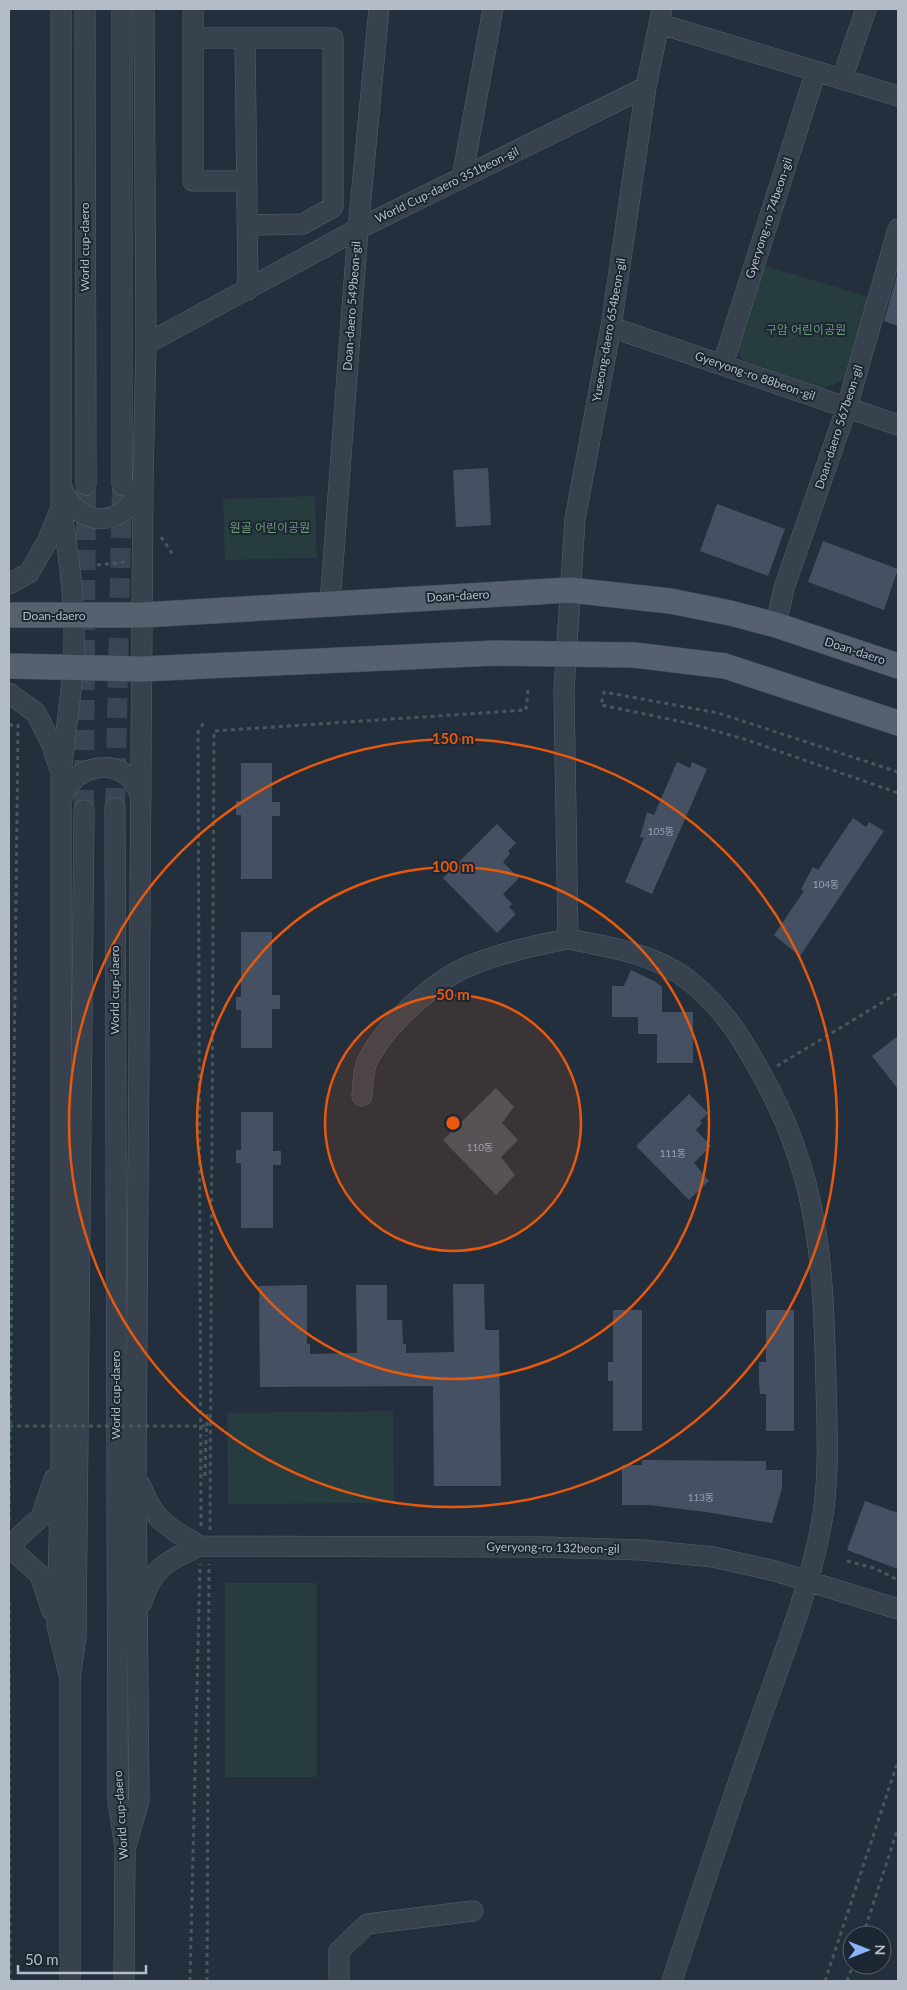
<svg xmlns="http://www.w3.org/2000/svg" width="907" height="1990" viewBox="0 0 907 1990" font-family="Lato,'Noto Sans KR',sans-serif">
  <rect width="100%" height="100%" fill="#242f3e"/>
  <path fill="#263c3f" d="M762,265L869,297L844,380L823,389L743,360L737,350Z
    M315,496L317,558L225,560L223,499Z
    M393,1411L394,1503L228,1504L227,1413Z
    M225,1583H317V1777H225Z"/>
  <path fill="#455162" d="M897,275H898V326L884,321Z
    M488,468L491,525L456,527L453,470Z
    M717,504L785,529L768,576L700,551Z
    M823,541L898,569L884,610L808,582Z
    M677,762L690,768L692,762L707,769L652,894L625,882L644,838L640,837L647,812L654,815Z
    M241,763H272V802H280V816H272V879H241V815H236V801H241Z
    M853,818L866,827L869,822L884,831L800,956L774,935L804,891L801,889L813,867L818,870Z
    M497,824L516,843L508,851L510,854L503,862L519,878L503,894L512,904L509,907L516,914L497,933L443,878Z
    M241,932H272V995H280V1009H272V1048H241V1010H236V997H241Z
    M631,970L656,982L662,987V1012H693V1063H657V1034H638V1017H612V986H624Z
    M898,1036V1089L872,1056Z
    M496,1088L514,1107L502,1123L518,1140L501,1157L515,1175L496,1195L443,1140Z
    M689,1094L708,1113L700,1121L702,1123L696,1130L711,1146L694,1163L709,1181L689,1200L636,1146Z
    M241,1112H273V1151H281V1165H273V1228H241V1163H236V1150H241Z
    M453,1284H484L485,1330H499L501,1486H434L433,1386L260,1387L259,1286L307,1285V1344H310V1354L357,1353L356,1285H387V1320H402L403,1344H406V1353L454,1352Z
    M613,1310H642V1431H613V1381H608V1362H613Z
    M766,1310H794V1431H766V1394H760L759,1381V1362H766Z
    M642,1460L766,1461V1470H782V1488L772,1523L706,1512L649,1505H622V1465H642Z
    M865,1501L898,1513V1569L847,1550Z"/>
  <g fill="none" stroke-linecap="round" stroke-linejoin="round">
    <path stroke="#3a4453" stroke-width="20" stroke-dasharray="20 10" stroke-linecap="butt" d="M115,808L122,485
      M84,810L86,485"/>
    <g stroke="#565f6c" stroke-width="21">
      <path id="minor" d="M61,9V508C70,561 77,615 73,669C70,704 65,738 61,773V1460L57,1625L70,1678
        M85,9L86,485
        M122,9V485
        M193,9V38H333V207L303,224L247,225
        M662,9L646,87L611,327L575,519L564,690L568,939C611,947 656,954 691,982C722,1008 738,1032 757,1066C820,1174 823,1262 826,1383C827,1431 830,1479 821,1526C808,1595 781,1660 758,1726C728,1811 700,1896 672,1981
        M660,24L898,96
        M193,38V181H246
        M245,38L248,290
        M842,79L866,9
        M462,178L493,9
        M611,327L898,425
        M146,344L358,229L646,87
        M723,364L816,71
        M62,487C77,530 127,529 141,485
        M9,584L29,573L47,542L61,508
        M330,604L358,229L379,9
        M776,625L784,588L847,407L898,229
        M9,693L36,713L52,745L59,767
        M62,799C74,758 134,756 141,800
        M115,808L118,1800L125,1849L124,1981
        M362,1096C363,1085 363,1071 367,1062C383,1027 434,981 469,966C501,953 535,945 568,939
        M140,1484C154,1521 167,1527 200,1546
        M9,1546L41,1517L54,1479
        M9,1547L40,1575L52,1611
        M142,1602C153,1566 168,1561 200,1546L542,1547L643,1550L713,1557L775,1571L898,1609
        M125,1849L139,1800L136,1474L143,479L146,344L144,9
        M70,1981V1678L76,1637L84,810
        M339,1981V1951L367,1924L473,1911"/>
    </g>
    <g stroke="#414a57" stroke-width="26">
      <path id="major" d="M9,615H143L570,590L670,601L730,613L776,625L898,666
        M9,666L142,669L495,653L634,655L725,666L898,723"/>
    </g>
    <path stroke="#44595c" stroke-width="3" stroke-dasharray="4 4" stroke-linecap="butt" d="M161,537L174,556
      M97,565L126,562
      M9,725H18L9,1521
      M898,772L718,713L604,692L601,705L688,723L747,740L898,793
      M777,1066L898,993
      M207,1426V1413
      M205,1476L206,1435
      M201,1526L198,732L204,722
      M210,1530L214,731L526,710L528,690
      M847,1561L874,1568L898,1580
      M9,1602L10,1981
      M863,1935L898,1828
      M190,1981L200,1564
      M207,1981L209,1564
      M825,1981L898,1761
      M847,1981L853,1965"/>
    <use href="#minor" stroke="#38414e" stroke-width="20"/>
    <use href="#major" stroke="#56606e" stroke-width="25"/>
    <path stroke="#44595c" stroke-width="3" stroke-dasharray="4 4" stroke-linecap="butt" d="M9,1426H207L206,1435"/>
  </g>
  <circle cx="453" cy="1123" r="128" fill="#e8590c" fill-opacity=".12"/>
  <g fill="none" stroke="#e8590c" stroke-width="2.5">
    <circle cx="453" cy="1123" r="128"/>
    <circle cx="453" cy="1123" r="256"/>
    <circle cx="453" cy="1123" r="384"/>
  </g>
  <g text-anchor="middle" stroke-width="4" stroke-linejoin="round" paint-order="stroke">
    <g font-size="10" fill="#98a1af">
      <text x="661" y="835">105동</text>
      <text x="826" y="888">104동</text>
      <text x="480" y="1151">110동</text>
      <text x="673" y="1157">111동</text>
      <text x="701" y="1501">113동</text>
    </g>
    <g font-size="12" fill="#b4bcc9" stroke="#1d2633">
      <text transform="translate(447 185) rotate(-26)" y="4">World Cup-daero 351beon-gil</text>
      <text transform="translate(769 218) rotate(-72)" y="4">Gyeryong-ro 74beon-gil</text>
      <text transform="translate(85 247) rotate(-90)" y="4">World cup-daero</text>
      <text transform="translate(352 306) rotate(-86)" y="4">Doan-daero 549beon-gil</text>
      <text transform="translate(609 330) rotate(-80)" y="4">Yuseong-daero 654beon-gil</text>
      <text transform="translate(755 376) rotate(19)" y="4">Gyeryong-ro 88beon-gil</text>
      <text transform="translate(839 427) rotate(-72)" y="4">Doan-daero 567beon-gil</text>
      <text transform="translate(458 596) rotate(-3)" y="4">Doan-daero</text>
      <text x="54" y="620">Doan-daero</text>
      <text transform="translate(855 651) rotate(18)" y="4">Doan-daero</text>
      <text transform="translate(115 990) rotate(-90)" y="4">World cup-daero</text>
      <text transform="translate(116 1395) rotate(-90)" y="4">World cup-daero</text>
      <text transform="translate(553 1548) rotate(1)" y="4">Gyeryong-ro 132beon-gil</text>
      <text transform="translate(121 1815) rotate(-94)" y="4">World cup-daero</text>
    </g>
    <g font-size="12" fill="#6b9a76" stroke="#1d2633">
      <text x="806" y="334">구암 어린이공원</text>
      <text x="270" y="532">원골 어린이공원</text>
    </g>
  </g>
  <circle cx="453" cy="1123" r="8" fill="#e8590c" stroke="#1d2633" stroke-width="2.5"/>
  <g font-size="15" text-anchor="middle" font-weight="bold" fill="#e8590c" stroke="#1d2633" stroke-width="4" stroke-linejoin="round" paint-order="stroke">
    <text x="453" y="744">150 m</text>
    <text x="453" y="872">100 m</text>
    <text x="453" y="1000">50 m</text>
  </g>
  <rect width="907" height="1990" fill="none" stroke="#b4bcc9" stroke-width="20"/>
  <g transform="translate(867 1950) rotate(90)"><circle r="24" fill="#1d2633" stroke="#59626f"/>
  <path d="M0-4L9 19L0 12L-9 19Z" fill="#8ab4f8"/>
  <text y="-8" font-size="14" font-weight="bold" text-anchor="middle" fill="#b4bcc9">N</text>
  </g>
  <path d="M18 1965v8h128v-8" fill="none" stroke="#b4bcc9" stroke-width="2.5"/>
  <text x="25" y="1965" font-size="15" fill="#b4bcc9" stroke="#1d2633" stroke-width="4" paint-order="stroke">50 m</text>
</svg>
